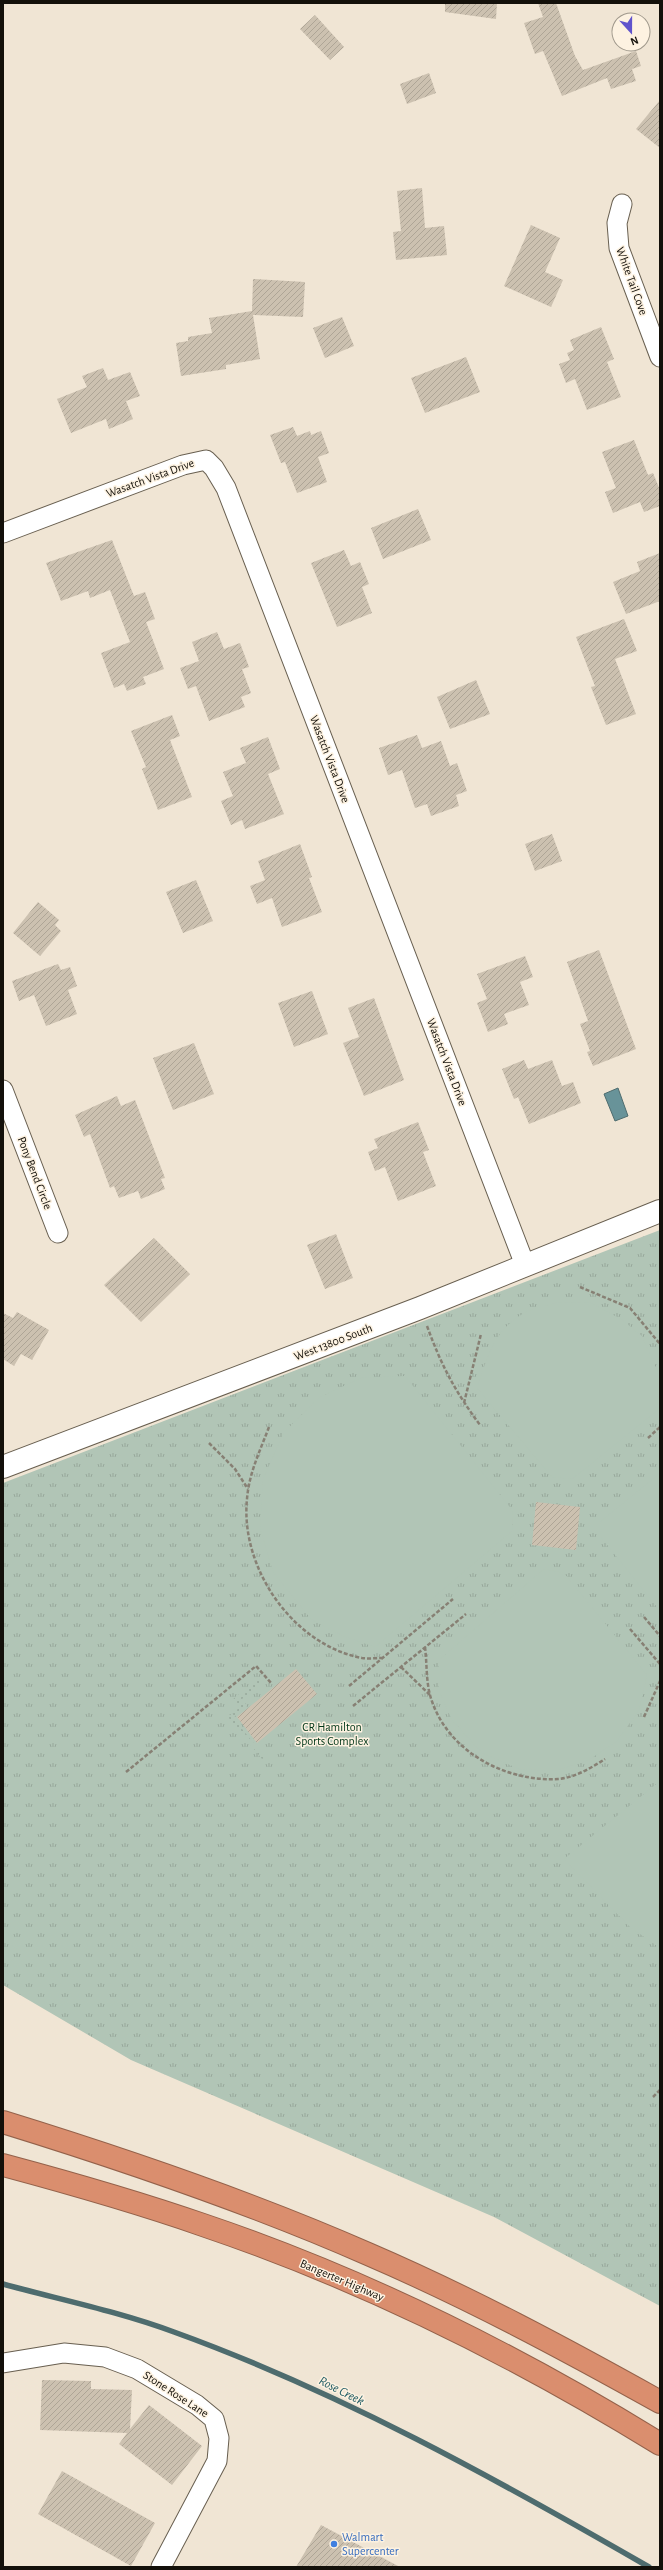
<svg xmlns="http://www.w3.org/2000/svg" width="663" height="2570" viewBox="0 0 663 2570" font-family="'Alegreya Sans',sans-serif">
  <defs>
    <pattern id="grass-tufts" width="24" height="20" patternUnits="userSpaceOnUse"><rect width="24" height="20" fill="#b1c5b6"/><path d="M3 7l-1-3M5 7V3M7 7l1-3M15 17l-1-3M17 17v-4M19 17l1-3" fill="none" stroke="#97a89b"/></pattern>
    <pattern id="garden-dots" width="8" height="8" patternUnits="userSpaceOnUse"><rect width="8" height="8" fill="#b1c5b6"/><path d="M2 2h.1M6 6h.1" fill="none" stroke="#97a89b" stroke-width="1.8" stroke-linecap="round"/></pattern>
    <pattern id="building-hatch" width="6" height="6" patternUnits="userSpaceOnUse"><rect width="6" height="6" fill="#ccc1b0"/><path d="M-1 1l2-2M0 6l6-6M5 7l2-2" fill="none" stroke="#aea596"/></pattern>
  </defs>
  <rect width="100%" height="100%" fill="#f0e5d4"/>
  <path fill="url(#grass-tufts)" d="M660,1230V2306L494,2217L131,2060L3,1985V1483Z"/>
  <path fill="url(#garden-dots)" d="M258,1679L261,1683L242,1699L247,1706L233,1718L265,1757L262,1759L228,1717L239,1708L232,1700Z"/>
  <path fill="#b1c5b6" d="M559,1302L591,1303L621,1319L642,1336L657,1370L658,1410L572,1479L552,1477L477,1388C488,1356 494,1329 526,1312C536,1307 549,1305 559,1302Z
    M405,1376L513,1511L512,1531L375,1647L343,1636L311,1619L273,1572L260,1528L263,1479L284,1432L320,1397L361,1378Z
    M660,1473V1611L600,1536V1522Z
    M544,1569L564,1573L647,1675L639,1710L617,1741L589,1760L555,1771L519,1769L482,1753L452,1720L439,1691V1660Z
    M660,1781V1948L630,1927L564,1859Z"/>
  <path fill="#689399" stroke="#4e6c6e" d="M618,1088L628,1116L615,1121L604,1094Z"/>
  <g fill="none" stroke-linecap="round" stroke-linejoin="round">
    <path stroke="#4e6c6e" stroke-width="5.5" d="M3,2284C58,2299 121,2312 174,2332C340,2392 496,2479 649,2567"/>
  </g>
  <path fill="url(#building-hatch)" d="M445,3H497L496,19L445,12Z
    M538,3H556L575,56L583,70L636,51L641,66L632,69L636,81L611,89L607,78L562,96L543,51L535,54L524,23L543,17Z
    M315,15L344,47L330,60L300,29Z
    M429,73L436,93L407,104L400,84Z
    M660,100V148L636,129Z
    M422,188L425,228L444,226L447,255L396,260L393,232L401,231L397,191Z
    M531,225L560,238L545,272L563,280L551,307L504,286Z
    M253,279L305,282L303,317L253,315L260,359L226,365V369L181,376L176,343L188,341V337L212,333L209,318L252,311Z
    M342,317L354,346L325,358L313,328Z
    M601,327L614,359L607,362L621,397L587,410L575,379L566,383L559,364L570,360L567,353L574,350L570,340Z
    M466,357L480,392L425,413L411,378Z
    M103,368L108,380L130,372L140,396L126,401L133,419L109,429L106,419L71,433L57,399L87,387L82,376Z
    M293,427L297,436L310,431L311,435L321,431L329,453L318,457L327,482L297,493L285,462L281,463L270,435Z
    M634,440L648,475L653,473L660,490V506L644,512L640,502L613,513L605,492L616,488L602,452Z
    M418,509L431,540L383,559L371,528Z
    M112,540L134,596L145,592L155,619L146,622L164,669L143,677L146,684L127,691L124,684L114,688L101,653L130,642L110,590L90,598L88,591L61,601L46,563Z
    M344,550L351,566L360,562L369,584L362,587L372,613L337,627L311,563Z
    M660,553V601L626,614L613,582L640,571L637,562Z
    M624,619L637,651L615,659L636,714L606,725L591,687L595,686L576,637Z
    M217,632L224,649L240,643L249,667L242,669L251,693L241,697L245,707L209,721L196,686L188,689L180,668L199,661L192,642Z
    M476,680L490,714L450,729L437,697Z
    M172,715L180,736L170,740L192,797L158,810L142,769L146,767L131,731Z
    M417,735L422,748L441,741L450,766L457,763L467,791L456,795L459,806L431,816L427,804L415,808L402,770L388,775L379,748Z
    M268,737L280,769L268,774L284,814L245,829L242,820L231,825L221,801L233,796L223,772L246,763L240,748Z
    M552,834L562,861L535,871L525,844Z
    M300,844L312,877L309,878L322,912L282,927L272,898L257,904L250,886L265,880L258,861Z
    M196,880L213,921L183,933L166,892Z
    M38,902L59,920L55,925L61,931L40,956L13,933Z
    M599,950L636,1049L593,1066L587,1052L590,1051L580,1024L588,1021L567,962Z
    M525,956L533,977L520,982L529,1005L504,1014L508,1024L488,1032L477,1003L487,999L477,974Z
    M58,964L61,970L70,967L77,986L68,990L77,1014L46,1026L34,995L19,1001L12,981Z
    M312,991L328,1034L294,1047L278,1003Z
    M374,998L404,1080L364,1096L343,1043L359,1037L348,1008Z
    M194,1043L214,1094L173,1110L153,1058Z
    M524,1060L528,1069L552,1060L562,1086L573,1082L581,1103L529,1124L518,1097L514,1099L502,1069Z
    M117,1096L121,1106L135,1100L165,1178L161,1179L165,1189L141,1199L138,1191L119,1198L114,1186L110,1188L90,1134L84,1137L75,1115Z
    M418,1122L429,1150L423,1152L436,1186L398,1201L385,1167L375,1171L368,1152L378,1148L374,1139Z
    M336,1234L353,1278L325,1289L307,1245Z
    M154,1238L190,1274L141,1322L104,1285Z
    M17,1312L49,1330L32,1360L21,1354L14,1366L3,1359V1313L13,1318Z
    M536,1502L580,1507L576,1550L532,1545Z
    M296,1669L317,1694L257,1743L237,1717Z
    M42,2380L91,2381V2389L132,2390L130,2429L149,2405L202,2446L172,2485L119,2444L127,2433L40,2430Z
    M62,2471L155,2523L131,2566L38,2514Z
    M321,2525L400,2567H296Z"/>
  <g fill="none" stroke-linecap="round" stroke-linejoin="round">
    <g stroke="#685f50" stroke-width="21">
      <path id="minor" d="M622,204L617,223L619,248L660,357
        M3,533L183,465L206,460L214,468L226,488L525,1265
        M3,1090L58,1233
        M3,2363L64,2353L105,2357L137,2369L197,2405L214,2419L219,2438L217,2461L161,2567"/>
    </g>
    <g stroke="#685f50" stroke-width="24">
      <path id="tertiary" d="M3,1467L420,1308L660,1211"/>
    </g>
    <g stroke="#94624b" stroke-width="24">
      <path id="motorway" d="M3,2122C126,2160 250,2202 368,2254C468,2297 565,2349 660,2402
        M3,2165C70,2183 137,2202 203,2225C363,2279 517,2356 660,2444"/>
    </g>
    <path stroke="#878074" stroke-width="2.5" stroke-dasharray="4 2" stroke-linecap="butt" d="M580,1287L630,1308L660,1344
      M427,1326C442,1367 455,1391 480,1425
      M464,1403L481,1334
      M269,1427C260,1451 249,1473 247,1499C240,1568 293,1645 362,1658C369,1659 377,1658 384,1658
      M648,1438L660,1427
      M209,1443L235,1469L248,1489
      M644,1617L660,1636
      M630,1629L660,1664
      M425,1647C427,1663 426,1680 430,1695C445,1750 504,1782 558,1779C574,1778 591,1768 605,1759
      M401,1667L430,1695
      M349,1686L453,1599
      M353,1706L466,1614
      M644,1717L660,1681
      M126,1772L256,1666L271,1683
      M653,2097L660,2090"/>
    <use href="#minor" stroke="#fff" stroke-width="19"/>
    <use href="#tertiary" stroke="#fff" stroke-width="22"/>
    <use href="#motorway" stroke="#da8e6e" stroke-width="22"/>
  </g>
  <circle fill="#3f7fe0" stroke="#fdf2e1" stroke-width="1.5" cx="334" cy="2544" r="4"/>
  <g text-anchor="middle" stroke-width="3" stroke-linejoin="round" paint-order="stroke">
    <g font-size="12" fill="#13100a" stroke="#fdf2e1">
      <text transform="translate(632 281) rotate(70)" y="4">White Tail Cove</text>
      <text transform="translate(150 478) rotate(-20)" y="4">Wasatch Vista Drive</text>
      <text transform="translate(330 759) rotate(69)" y="4">Wasatch Vista Drive</text>
      <text transform="translate(447 1062) rotate(69)" y="4">Wasatch Vista Drive</text>
      <text transform="translate(35 1173) rotate(69)" y="4">Pony Bend Circle</text>
      <text transform="translate(333 1342) rotate(-21)" y="4">West 13800 South</text>
      <text transform="translate(342 2280) rotate(23)" y="4">Bangerter Highway</text>
      <text transform="translate(176 2394) rotate(33)" y="4">Stone Rose Lane</text>
    </g>
    <g font-size="12" fill="#003618" stroke="#fdf2e1">
      <text x="332" y="1731">CR Hamilton<tspan x="332" dy="14">Sports Complex</tspan></text>
    </g>
    <g font-size="12" fill="#366cbe" stroke="#fdf2e1" text-anchor="start">
      <text x="342" y="2541">Walmart<tspan x="342" dy="14">Supercenter</tspan></text>
    </g>
    <g font-size="13" font-style="italic" fill="#1f5b63" stroke="#fdf2e1">
      <text transform="translate(342 2390) rotate(27)" y="5">Rose Creek</text>
    </g>
  </g>
  <rect width="663" height="2570" fill="none" stroke="#13100a" stroke-width="8"/>
  <g transform="translate(631 32) rotate(159)"><circle r="19" fill="#fdf2e1" stroke="#9f988b"/>
  <path d="M0-3L7 15L0 10L-7 15Z" fill="#6053cc"/>
  <text y="-6" font-size="11" font-weight="bold" text-anchor="middle" fill="#13100a">N</text>
  </g>
</svg>
